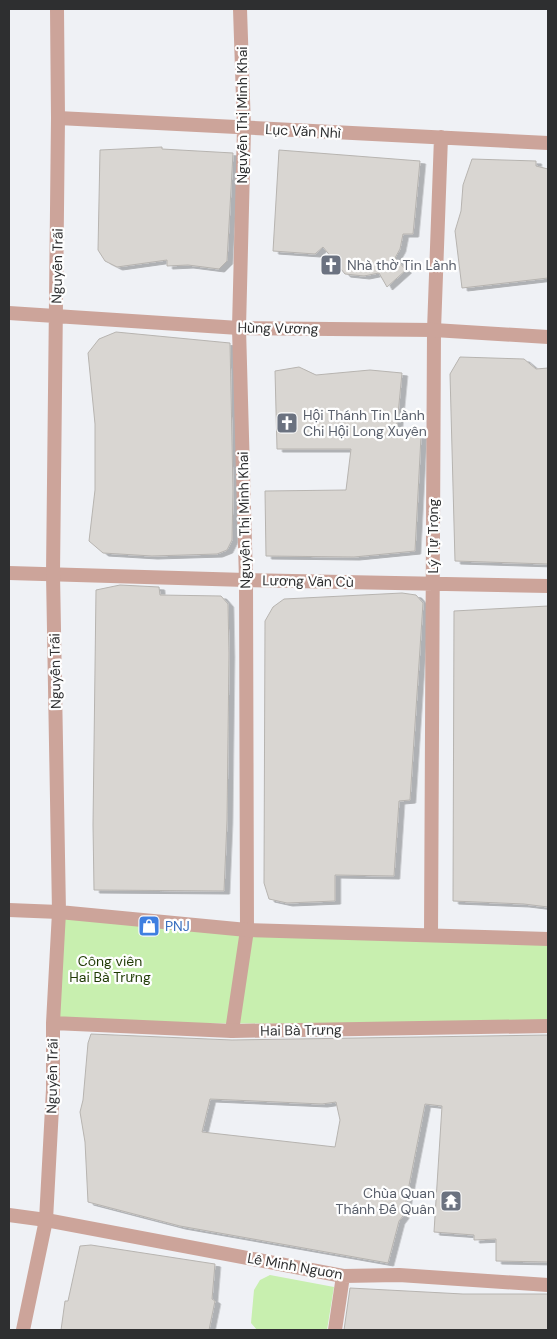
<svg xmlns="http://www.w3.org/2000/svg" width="557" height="1339" viewBox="0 0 557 1339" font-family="'DM Sans',sans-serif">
  <defs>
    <filter id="shadow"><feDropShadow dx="5.5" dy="3" stdDeviation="0" flood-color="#0004"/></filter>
  </defs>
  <rect width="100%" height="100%" fill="#eff1f5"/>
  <path fill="#c8efaf" d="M59,912L431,935L548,938V1024L53,1023Z
    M270,1275L334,1287L327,1330H257L251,1323L254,1290L260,1280Z"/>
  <path fill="#d9d6d2" stroke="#b7b4b0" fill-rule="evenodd" filter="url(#shadow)" d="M162,147V149L233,153L227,261L219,269L188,265L167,266V260L117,267L105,261L98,250L100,150Z
    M279,150L420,161L413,234H403L400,249L395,258L406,270L387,287L379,273L364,276L345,274L323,247L315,254L273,251Z
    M472,159L536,161V166L548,169V278L462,288L455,231L461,211L463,185Z
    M116,332L230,343L233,491L232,540L227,550L217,554L152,556L103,553L89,541L95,490V424L88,353L99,339Z
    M460,357L524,359L536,369L548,368V564L455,561L450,374Z
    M299,367L316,375L370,370L402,373L396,435L421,436L415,551L354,557L266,556L265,491L346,490L351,449H277L275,371Z
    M120,585L159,587L160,595L221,596L228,604L229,654L227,821L224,891L94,890L93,825L96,590Z
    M402,593L416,595L423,603L410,800L399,801L394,876L335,875V901L287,903L269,899L264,883L265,621L273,607L284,599Z
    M548,606V907L524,904L453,901L454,611Z
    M91,1034L232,1040L548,1035V1262L496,1261V1239L474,1240V1235L434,1232L442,1106L425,1104L403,1216L399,1221L388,1263L180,1226L88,1202L85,1142L80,1112L83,1100L88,1043ZM210,1099L322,1104L336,1102L340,1120L335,1147L202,1132Z
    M91,1245L215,1264L212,1299L215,1301L209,1330H61L65,1301H68L80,1246Z
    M350,1288L463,1294H548V1330H344Z"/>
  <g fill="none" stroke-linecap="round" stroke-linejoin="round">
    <path stroke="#cca49a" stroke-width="14" d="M58,118L548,143
      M9,573L246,580L548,586
      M9,910L59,912
      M431,935L434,330L441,137
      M232,1031L247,930L246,580L239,328L244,128L240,9
      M9,1215L46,1220L343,1276L399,1275L548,1285
      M335,1330L343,1276"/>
    <path stroke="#cca49a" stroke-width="14" d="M9,313L239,328L434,330L548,337
      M59,912L247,930L548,939
      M53,1023L232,1031L548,1026
      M23,1330L46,1220L53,1089V1023L59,912L53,574L58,118L57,9"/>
  </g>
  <defs>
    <g id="church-square" transform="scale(1.125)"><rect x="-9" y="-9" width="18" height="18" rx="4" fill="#6b7280" stroke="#fefefe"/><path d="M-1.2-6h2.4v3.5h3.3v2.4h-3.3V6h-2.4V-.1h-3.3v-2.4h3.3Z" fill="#fff"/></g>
    <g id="shop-square" transform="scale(1.125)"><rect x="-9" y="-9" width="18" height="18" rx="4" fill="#3f7fe0" stroke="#fefefe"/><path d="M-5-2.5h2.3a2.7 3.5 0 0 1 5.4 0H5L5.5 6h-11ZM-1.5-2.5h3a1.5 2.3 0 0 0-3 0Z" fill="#fff"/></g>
    <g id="temple-square" transform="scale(1.125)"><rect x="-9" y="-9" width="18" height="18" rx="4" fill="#6b7280" stroke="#fefefe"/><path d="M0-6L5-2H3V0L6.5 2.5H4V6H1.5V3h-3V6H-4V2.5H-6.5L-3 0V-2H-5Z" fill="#fff"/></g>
  </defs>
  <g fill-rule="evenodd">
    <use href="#church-square" x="331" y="265"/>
    <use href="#church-square" x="287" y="423"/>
    <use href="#shop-square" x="149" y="926"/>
    <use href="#temple-square" x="451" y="1201"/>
  </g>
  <g text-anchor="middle" stroke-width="4.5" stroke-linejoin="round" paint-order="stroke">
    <g font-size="14" fill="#2e2f30" stroke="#fefefe">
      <text transform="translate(242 115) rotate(-90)" y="5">Nguyễn Thị Minh Khai</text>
      <text transform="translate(303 131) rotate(3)" y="5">Lục Văn Nhì</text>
      <text transform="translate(57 266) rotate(-89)" y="5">Nguyễn Trãi</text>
      <text transform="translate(278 328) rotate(1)" y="5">Hùng Vương</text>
      <text transform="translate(244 520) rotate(-91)" y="5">Nguyễn Thị Minh Khai</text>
      <text transform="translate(433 536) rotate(-90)" y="5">Lý Tự Trọng</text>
      <text transform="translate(308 581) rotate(1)" y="5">Lương Vãn Cù</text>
      <text transform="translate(55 671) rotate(-91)" y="5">Nguyễn Trãi</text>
      <text transform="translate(301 1030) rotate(-1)" y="5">Hai Bà Trưng</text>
      <text transform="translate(52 1076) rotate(-89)" y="5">Nguyễn Trãi</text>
      <text transform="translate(295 1266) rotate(10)" y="5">Lê Minh Nguơn</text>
    </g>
    <g font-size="14" fill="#5b616d" stroke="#fefefe" text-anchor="start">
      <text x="347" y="270">Nhà thờ Tin Lành</text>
      <text x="303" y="420">Hội Thánh Tin Lành<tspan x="303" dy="16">Chi Hội Long Xuyên</tspan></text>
      <text x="435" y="1198" text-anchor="end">Chùa Quan<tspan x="435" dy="16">Thánh Đế Quân</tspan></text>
    </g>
    <g font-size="14" fill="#366cbe" stroke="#fefefe" text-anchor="start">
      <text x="165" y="931">PNJ</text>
    </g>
    <g font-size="14" fill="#1f3a04" stroke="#fefefe">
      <text x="110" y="966">Công viên<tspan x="110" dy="16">Hai Bà Trưng</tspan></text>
    </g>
  </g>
  <rect width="557" height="1339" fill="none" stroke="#2e2f30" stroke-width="20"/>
</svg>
